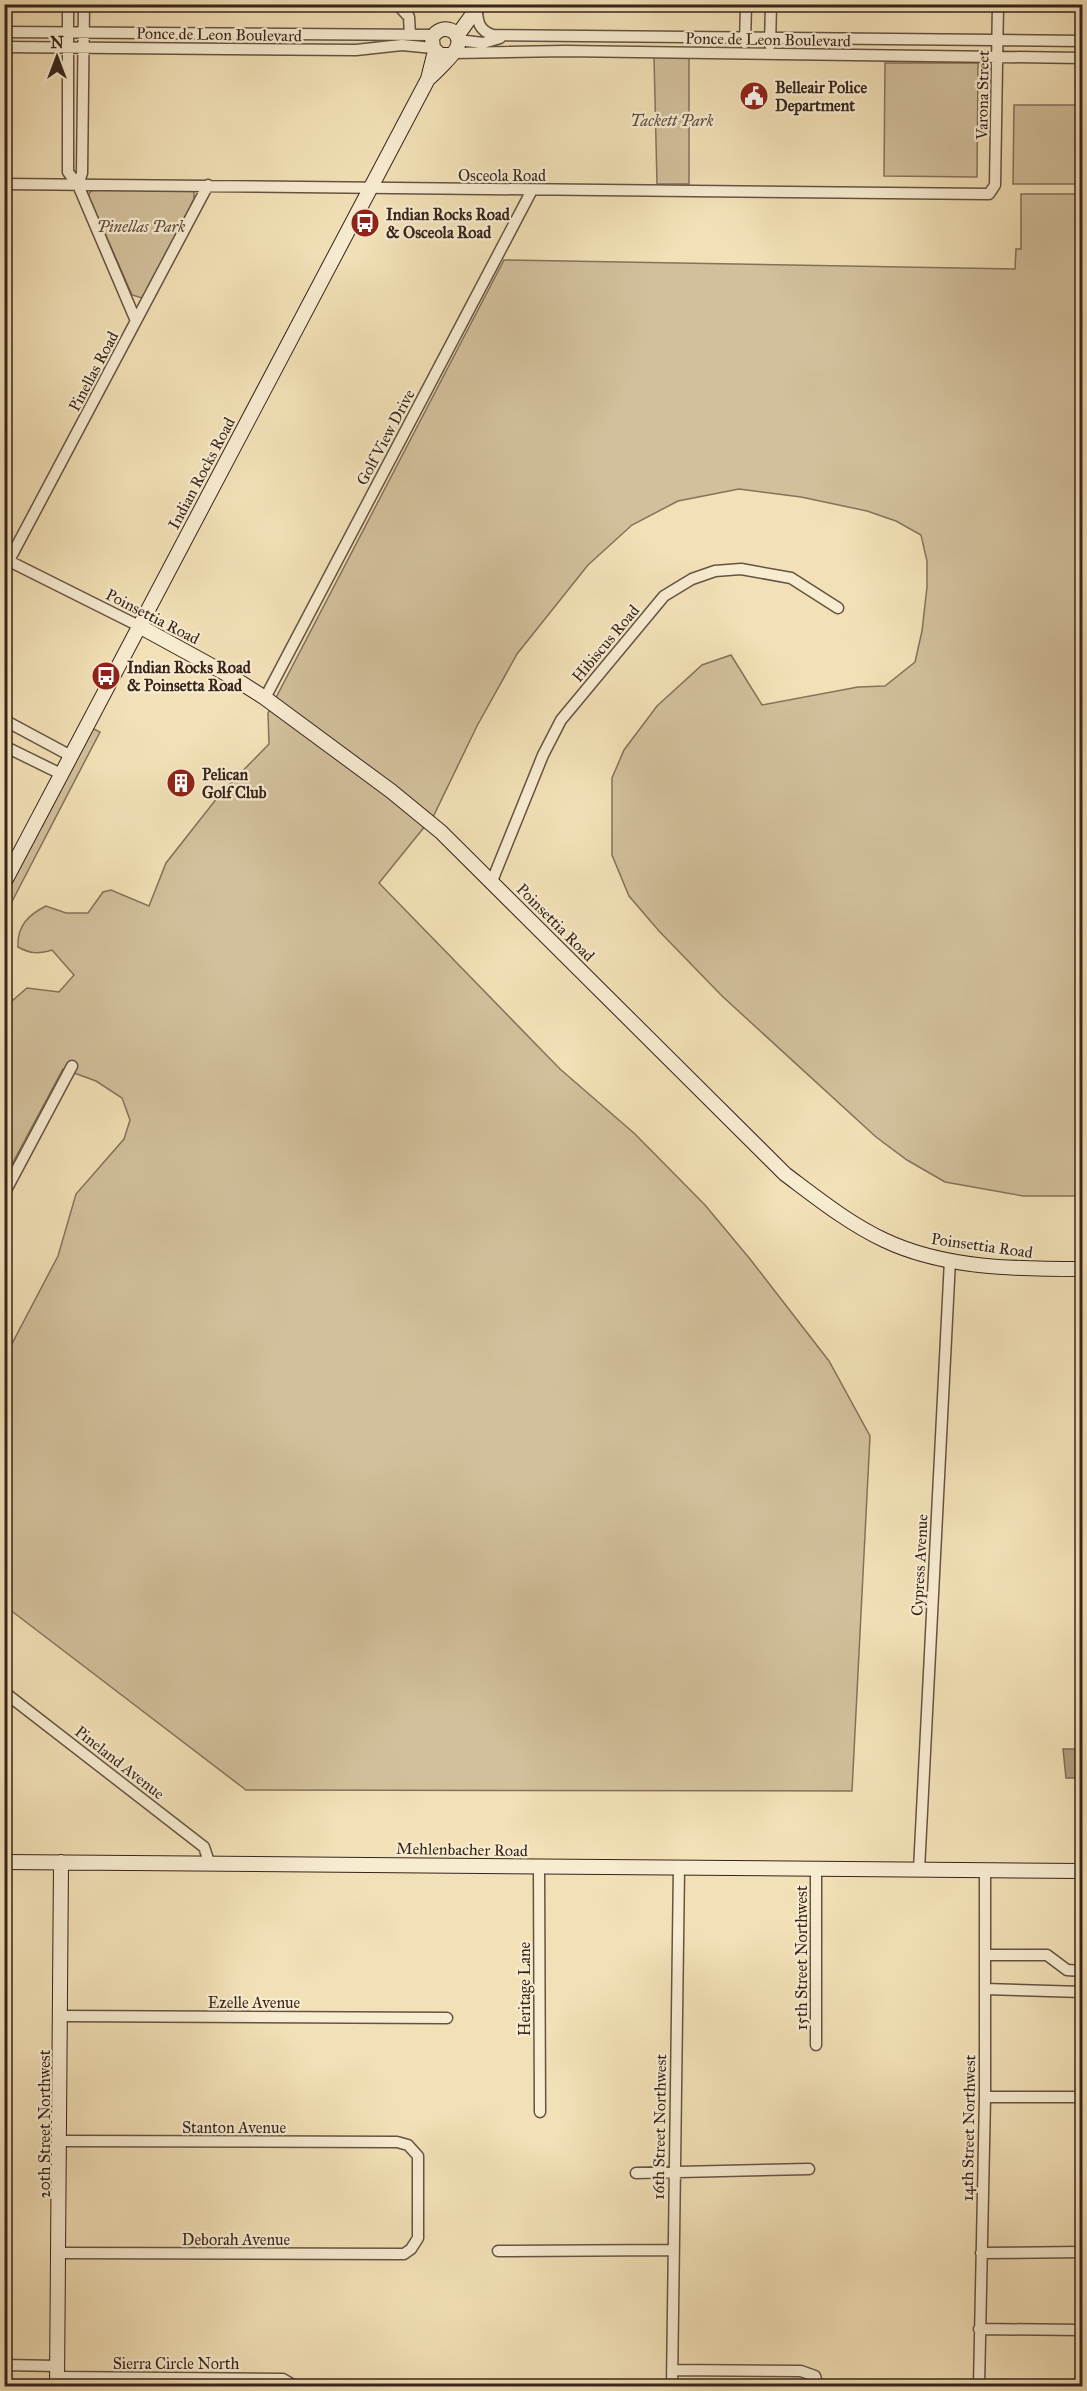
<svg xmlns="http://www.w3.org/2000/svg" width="1087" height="2391" viewBox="0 0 1087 2391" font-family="'IM FELL Great Primer',serif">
  <rect width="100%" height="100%" fill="#f2e0b6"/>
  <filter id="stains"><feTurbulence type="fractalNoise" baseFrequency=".00333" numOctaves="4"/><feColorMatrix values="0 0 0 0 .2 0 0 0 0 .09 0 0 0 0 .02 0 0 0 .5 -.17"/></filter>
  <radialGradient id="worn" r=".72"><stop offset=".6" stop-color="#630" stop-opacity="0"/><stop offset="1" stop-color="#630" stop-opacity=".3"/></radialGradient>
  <path fill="#d2c09c" stroke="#84725c" stroke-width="1.5" d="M654,57H689V184H657Z
    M885,63H978L977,177L884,176Z
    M1014,105H1082V184H1013Z
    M94,189H190L194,192V199L146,294L142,298L132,295L89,197V193Z
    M1021,194H1082V1196H1023L945,1182L907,1160L876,1137L722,996L659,931L629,896L612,855V778L624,750L657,706L702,665L731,655L762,705L858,687L885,686L915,662L922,631L927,587V561L921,535L896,521L867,511L801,497L739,489L678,501L632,525L588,565L517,654L477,726L434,815L379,883L560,1069L635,1134L705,1205L750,1259L829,1361L870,1436L852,1791L246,1790L5,1606V1357L58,1256L76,1194L124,1139L130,1120L122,1098L96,1081L63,1069L10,1168L5,1165L4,1016L12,1001L27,988L59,992L74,975L52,950C39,954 30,954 18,947C17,926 28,915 46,906L66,913H88L103,892L111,890L149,906L166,863L221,793L269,744L268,713L504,260L1015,269L1016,249H1021Z
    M92,728L100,732L5,915V894Z"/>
  <path fill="#b2a081" stroke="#816e58" stroke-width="1.5" d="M1063,1749H1082V1778H1066Z"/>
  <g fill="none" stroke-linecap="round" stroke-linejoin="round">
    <g stroke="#665342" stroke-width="13">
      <path id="street" d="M68,4V172L78,185L136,321
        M397,4L409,17L410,35
        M477,8C477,21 479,31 493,35L1082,41
        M4,32L433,35
        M458,40L483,43L500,38
        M745,43L746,4
        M770,45L771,4
        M4,47L356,50L402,45L433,48
        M453,53L565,51L1082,58
        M4,184L989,194L995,185L998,4
        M78,185L82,173L84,4
        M5,559L139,626
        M4,570L208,185
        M265,698L532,190
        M4,720L71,756
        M4,746L61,774
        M492,881L543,755L561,720L664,596L692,579L715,571L741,569L791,578L838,608
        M4,1194L72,1066
        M4,1692L204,1847L209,1862
        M539,1866L540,2112
        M919,1870L950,1260
        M986,1955H1047L1067,1970L1082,1971
        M985,1989L1082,1992
        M60,2016L447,2018
        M816,2045V1870
        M985,2097H1082
        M636,2173L809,2169
        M498,2251L672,2250
        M60,2253L404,2254L411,2249L418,2238V2156L408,2145L397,2142L60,2141
        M981,2253L1082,2252
        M979,2329L1082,2330
        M4,2365L57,2366
        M672,2370L801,2371L815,2376L818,2386
        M57,2377L283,2379L295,2386
        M672,2386L679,1867
        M979,2386L985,2097V1871"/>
    </g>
    <g stroke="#37241b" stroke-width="16">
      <path id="secondary" d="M457,36L480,4
        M428,79C434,74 454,54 457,48C464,31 442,21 432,38L433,48L440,55H450
        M139,626L232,677L265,698L391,791L441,832L785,1174C817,1198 848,1223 884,1240C945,1269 1017,1269 1082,1269
        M4,883L428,79L435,51
        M4,1862C364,1863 723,1869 1082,1871
        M57,2386L61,1862"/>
    </g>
    <use href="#street" stroke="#f7ebd0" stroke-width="10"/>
    <use href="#secondary" stroke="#f7ebd0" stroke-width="14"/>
  </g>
  <defs>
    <g id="civic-disc" transform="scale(1.5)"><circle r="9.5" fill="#8f2418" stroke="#f7ebd0"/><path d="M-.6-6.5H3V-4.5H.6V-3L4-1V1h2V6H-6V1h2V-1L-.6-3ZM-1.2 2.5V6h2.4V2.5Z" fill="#fff"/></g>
    <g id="bus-disc" transform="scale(1.5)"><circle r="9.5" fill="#8f2418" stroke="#f7ebd0"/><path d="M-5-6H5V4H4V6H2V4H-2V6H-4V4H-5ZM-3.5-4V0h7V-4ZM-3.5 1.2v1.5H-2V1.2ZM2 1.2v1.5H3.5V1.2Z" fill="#fff"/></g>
    <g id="building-disc" transform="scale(1.5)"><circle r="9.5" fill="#8f2418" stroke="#f7ebd0"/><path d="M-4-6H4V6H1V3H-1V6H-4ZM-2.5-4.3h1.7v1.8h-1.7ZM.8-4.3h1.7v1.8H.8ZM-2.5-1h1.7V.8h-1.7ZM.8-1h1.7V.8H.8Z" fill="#fff"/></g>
  </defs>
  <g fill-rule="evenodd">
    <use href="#civic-disc" x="754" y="96"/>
    <use href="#bus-disc" x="365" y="223"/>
    <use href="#bus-disc" x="106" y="676"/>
    <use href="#building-disc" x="181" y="783"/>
  </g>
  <g text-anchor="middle" stroke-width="4.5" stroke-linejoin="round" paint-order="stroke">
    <g font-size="16" fill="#37241b" stroke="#f7ebd0">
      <text transform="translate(219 34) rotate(1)" y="6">Ponce de Leon Boulevard</text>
      <text transform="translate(768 39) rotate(1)" y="6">Ponce de Leon Boulevard</text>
      <text transform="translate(982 95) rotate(-89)" y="6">Varona Street</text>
      <text x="502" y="181">Osceola Road</text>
      <text transform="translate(93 371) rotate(-62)" y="6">Pinellas Road</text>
      <text transform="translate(385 437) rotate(-62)" y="6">Golf View Drive</text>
      <text transform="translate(201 473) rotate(-62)" y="6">Indian Rocks Road</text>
      <text transform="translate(153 616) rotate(27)" y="6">Poinsettia Road</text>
      <text transform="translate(605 643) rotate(-50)" y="6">Hibiscus Road</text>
      <text transform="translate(556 922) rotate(45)" y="6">Poinsettia Road</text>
      <text transform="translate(982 1245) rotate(8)" y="6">Poinsettia Road</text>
      <text transform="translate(919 1565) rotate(-87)" y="6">Cypress Avenue</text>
      <text transform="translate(120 1762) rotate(38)" y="6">Pineland Avenue</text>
      <text transform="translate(462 1849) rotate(1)" y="6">Mehlenbacher Road</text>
      <text transform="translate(801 1958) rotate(-90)" y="6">15th Street Northwest</text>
      <text transform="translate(524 1989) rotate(-90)" y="6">Heritage Lane</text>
      <text x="254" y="2008">Ezelle Avenue</text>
      <text transform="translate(44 2124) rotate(-90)" y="6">20th Street Northwest</text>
      <text x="234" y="2133">Stanton Avenue</text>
      <text transform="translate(659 2127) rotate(-89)" y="6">16th Street Northwest</text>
      <text transform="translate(968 2128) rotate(-89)" y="6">14th Street Northwest</text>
      <text x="236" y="2245">Deborah Avenue</text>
      <text x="176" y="2369">Sierra Circle North</text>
    </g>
    <g font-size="16" font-weight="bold" fill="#37241b" stroke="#f7ebd0" text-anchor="start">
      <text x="775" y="93">Belleair Police<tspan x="775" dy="18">Department</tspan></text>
      <text x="386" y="220">Indian Rocks Road<tspan x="386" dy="18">&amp; Osceola Road</tspan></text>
      <text x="127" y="673">Indian Rocks Road<tspan x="127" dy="18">&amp; Poinsetta Road</tspan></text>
      <text x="202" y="780">Pelican<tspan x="202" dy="18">Golf Club</tspan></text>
    </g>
    <g font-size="16" font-style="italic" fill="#5e4b3b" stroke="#f7ebd0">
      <text x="672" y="126">Tackett Park</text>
      <text x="141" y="232">Pinellas Park</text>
    </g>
  </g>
  <rect width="1087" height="2391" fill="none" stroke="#f2e0b6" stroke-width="24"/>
  <rect x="6" y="6" width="1075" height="2379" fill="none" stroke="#37241b" stroke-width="3"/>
  <rect x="12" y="12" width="1063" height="2367" fill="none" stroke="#37241b" stroke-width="1.5"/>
  <g transform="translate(57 57)" stroke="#f7ebd0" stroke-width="4.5" paint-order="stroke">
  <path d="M0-4.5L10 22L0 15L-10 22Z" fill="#37241b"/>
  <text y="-9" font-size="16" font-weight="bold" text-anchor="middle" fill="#37241b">N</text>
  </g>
  <rect width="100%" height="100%" filter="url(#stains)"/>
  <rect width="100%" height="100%" fill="url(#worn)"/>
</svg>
